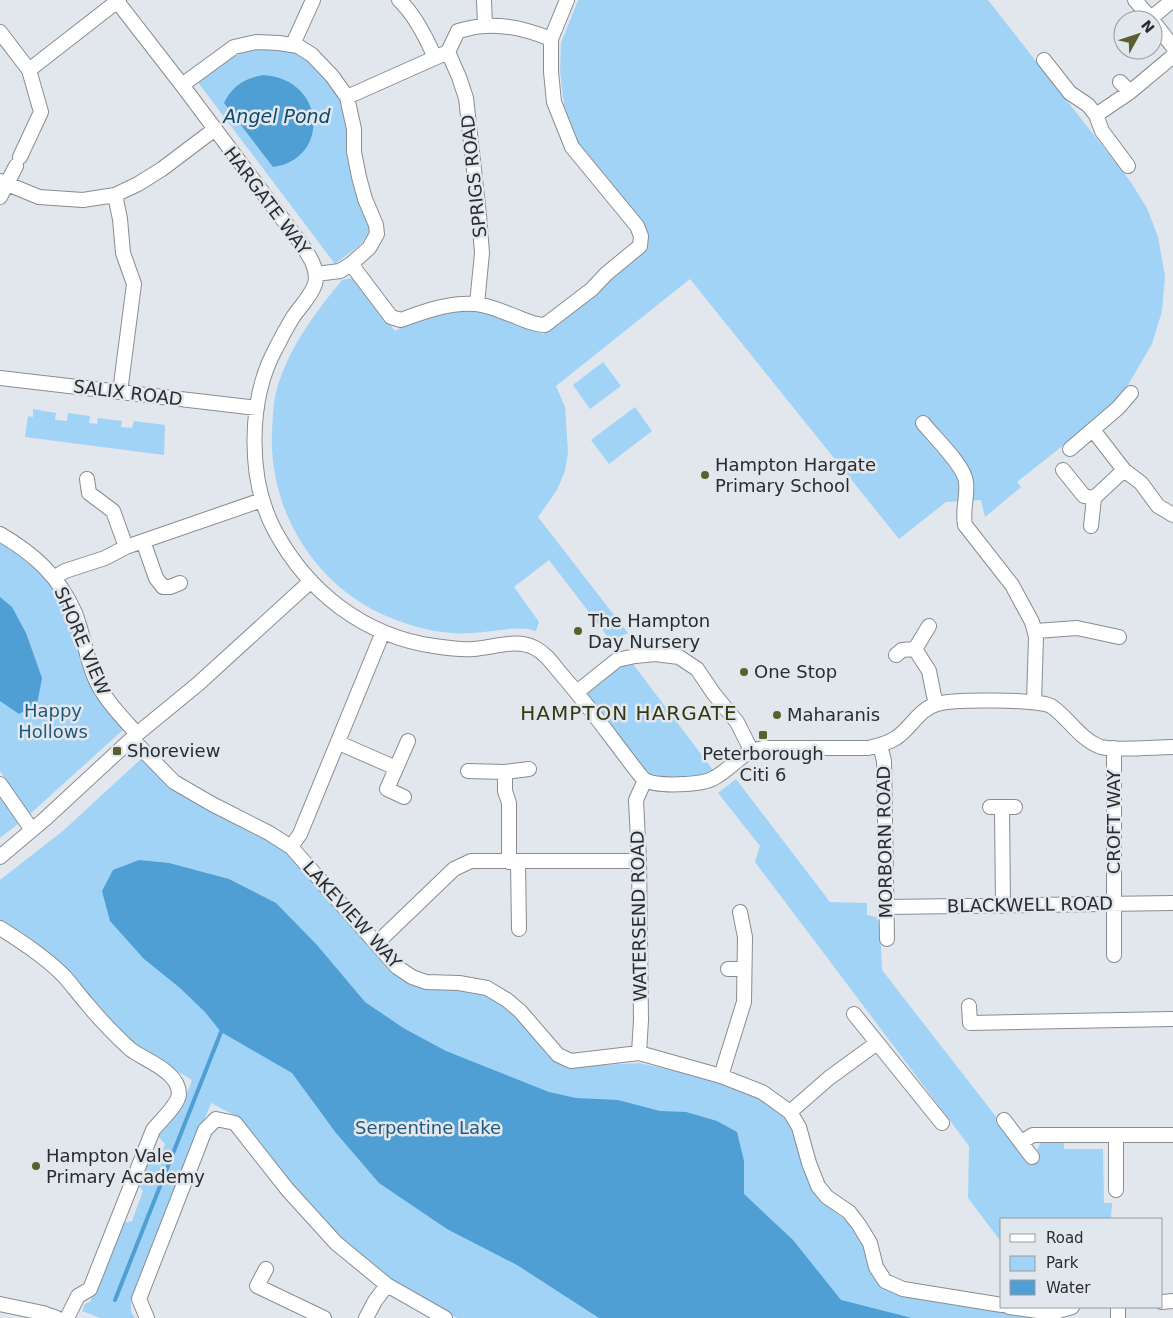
<svg xmlns="http://www.w3.org/2000/svg" width="1173" height="1318" viewBox="0 0 1173 1318" font-family="'DejaVu Sans',sans-serif">
  <rect width="100%" height="100%" fill="#e1e7ec"/>
  <path fill="#a1d3f7" d="M578,0H988L1130,181L1147,208L1158,237L1165,276L1162,311L1152,344L1128,385L1108,410L1017,482L1021,487L985,517L981,500L946,502L899,539L690,279L556,386L565,407L568,452L565,471L557,490L538,517L628,633L611,641L549,560L514,587L539,622L536,631C516,625 493,632 472,633C448,635 424,630 402,622C320,595 268,515 272,430C273,417 273,402 277,389C289,347 315,313 342,280L351,278L358,282L395,331C426,313 461,306 496,314C513,318 528,327 543,334L593,294L605,282L644,228L579,144L564,105L560,71L561,43Z
    M259,48L288,50L299,55L316,66L337,90L344,109L348,137L370,229C366,244 347,254 335,264L197,81C217,66 234,53 259,48Z
    M603,362L621,386L590,409L573,385Z
    M635,407L652,431L609,464L591,440Z
    M33,409L56,413L55,420L67,421L68,413L90,416L89,423L97,424L98,418L122,421L121,427L132,428L134,421L165,425L164,455L25,437L28,416L33,417Z
    M0,542L21,554L44,574L62,600L124,729L30,814L25,810L0,771Z
    M630,660L713,770C708,772 703,776 698,777C683,781 657,777 643,771L589,699L588,694L590,689Z
    M142,758L156,773L178,791L264,836L287,852L386,964L489,995L507,1006L524,1023L584,1066L640,1063L708,1079L736,1087L757,1096L785,1117L791,1126L798,1139L821,1197L831,1209L851,1224L861,1239L871,1269L904,1295L1033,1318H457L392,1279L337,1235L309,1206L236,1116L211,1103L131,1301V1312L135,1318H100L82,1311L85,1304L90,1302L122,1223L132,1221L143,1191L138,1185L149,1161L161,1155L165,1144L158,1136L163,1124L182,1106L192,1080L140,1048L112,1025L0,921V880L64,830Z
    M736,779L830,902L867,903V915L876,917L880,924L882,970L1032,1163L1039,1158L1036,1152L1041,1142L1064,1141V1149H1103L1104,1203H1112L1111,1219H1002V1243L968,1198L969,1146L755,862L760,846L718,793Z
    M0,798L18,824L0,838Z"/>
  <path fill="#4f9ed4" d="M263,75C327,79 330,160 273,167L224,103C232,86 245,78 263,75Z
    M0,597L12,607L26,633L42,678L37,704L19,714L0,701Z
    M139,860L169,863L229,879L276,903L317,945L365,1002L405,1029L446,1051L549,1092L576,1098L618,1100L660,1111L686,1112L717,1121L737,1132L744,1161V1194L793,1240L841,1300L912,1318H599L517,1265L447,1229L379,1183L336,1133L292,1073L221,1032L205,1012L180,988L144,959L110,921L102,891L113,870Z"/>
  <g fill="none" stroke-linecap="round" stroke-linejoin="round">
    <path stroke="#4f9ed4" stroke-width="4" d="M115,1300L221,1032"/>
    <g stroke="#888d92" stroke-width="16">
      <path id="minor" d="M116,0L182,85L299,241C308,254 319,268 315,284C311,296 300,307 293,317C287,327 281,338 276,348C248,399 247,479 275,531C308,592 364,636 434,646C447,648 460,650 473,649C493,648 516,638 535,648C547,654 554,666 562,675C590,707 614,742 640,775C642,777 643,779 645,780C657,787 703,785 714,778C734,767 739,753 763,748H868C878,746 888,743 896,738C911,728 919,709 937,704C952,699 1039,699 1051,706C1068,717 1080,740 1101,747C1114,751 1156,747 1173,747
        M399,0C415,15 426,37 435,58
        M484,0L485,26
        M1135,0L1152,20
        M1151,18L1173,0
        M1153,21L1173,47
        M0,32L29,70
        M293,44L313,0
        M448,52L459,77L466,98L479,215L482,253L477,304
        M1044,60L1070,93L1088,105L1096,115L1102,131L1128,166
        M1120,82L1130,92
        M182,85L234,47L256,42L279,43L298,46L312,55L332,76L347,97L354,129V152L359,177L365,199L376,225L377,234L369,248L351,264L340,271L316,274
        M347,97L448,52L458,31C467,29 476,26 485,26C507,24 531,31 551,39
        M1096,115L1130,92L1173,56
        M20,157L41,112L29,70L119,0
        M0,181L39,197L83,200L115,195L138,184L162,169L215,129
        M115,195L120,219L123,253L134,284L120,392
        M0,197L16,166
        M351,264L391,317L401,320C425,311 450,302 476,304C486,305 499,310 509,314C521,318 532,325 545,325L592,289L606,274L640,246L641,236L637,226L572,147L554,102L551,72V39L567,0
        M0,378L257,408
        M923,423C934,437 965,466 966,482C968,497 962,508 965,525L1012,585L1032,622L1036,637L1034,702
        M1093,430L1124,470L1141,483L1158,506L1173,515
        M1070,449L1118,408L1131,393
        M1063,470L1084,496L1094,498
        M87,479L89,493L113,511L126,547
        M1091,526L1094,498L1124,470
        M0,534C34,554 59,576 75,613C83,633 86,656 94,676C103,698 121,716 137,734
        M143,541L156,578L163,587H170L180,583
        M55,577L65,571L105,558L126,547L262,500
        M929,626L915,649L929,671L934,696L937,704
        M1036,631L1077,628L1119,637
        M896,655L902,650L915,649
        M577,692L617,660L635,656L655,654L679,657L697,669L714,694L737,722L751,750
        M132,739L174,782L212,804L269,833L291,847L397,967L412,977L426,982L459,983L487,988L507,1000L520,1011L558,1055L571,1061L639,1053L721,1076L762,1092L790,1112L799,1127L809,1163L818,1186L827,1197L849,1212L859,1225L870,1243L876,1267L885,1281L903,1289L1002,1305
        M339,743L396,768
        M880,745L884,761L887,939
        M468,771L505,772L529,769
        M505,772V791L509,803V862
        M0,784L32,830
        M404,797L387,789L408,741
        M990,807H1015
        M1002,808L1003,906
        M291,847L300,834L383,632
        M0,857L45,819L137,734L198,684L311,581
        M518,862L519,929
        M886,907L1173,903
        M0,928C22,942 45,957 64,976C72,985 80,996 88,1005C101,1021 115,1035 130,1049C144,1060 179,1071 179,1094C178,1105 161,1120 153,1130L90,1289L78,1296L67,1318
        M377,943L454,869L471,861H639
        M1114,955V748
        M728,969H744
        M969,1006L970,1023L1173,1019
        M854,1014L942,1123
        M639,1053L641,1020L639,861L636,800L645,780
        M721,1076L744,1002L745,937L740,912
        M790,1112L829,1078L877,1043
        M1004,1120L1032,1157
        M1116,1135V1190
        M1021,1142L1033,1135H1173
        M266,1269L257,1286L324,1318
        M1162,1302L1173,1301
        M0,1304L43,1313L57,1318
        M1009,1307L1052,1313L1072,1307
        M1118,1307V1318
        M147,1318L139,1299L205,1130L216,1119L235,1123L287,1189L336,1243L387,1285L445,1318
        M366,1318L375,1301L387,1285"/>
    </g>
    <use href="#minor" stroke="#fff" stroke-width="14"/>
  </g>
  <g fill="#5a5f2d" stroke="#e1e7ec" stroke-width="2">
    <circle cx="705" cy="475" r="5"/>
    <circle cx="578" cy="631" r="5"/>
    <circle cx="744" cy="672" r="5"/>
    <circle cx="777" cy="715" r="5"/>
    <rect x="758" y="730" width="10" height="10" rx="2.5"/>
    <rect x="112" y="746" width="10" height="10" rx="2.5"/>
    <circle cx="36" cy="1166" r="5"/>
  </g>
  <g text-anchor="middle" stroke-width="5" stroke-linejoin="round" paint-order="stroke">
    <g font-size="18" fill="#2a2c2d" stroke="#e1e7ec">
      <text transform="translate(474 176) rotate(-96)" y="6">SPRIGS ROAD</text>
      <text transform="translate(267 201) rotate(53)" y="6">HARGATE WAY</text>
      <text transform="translate(128 393) rotate(7)" y="6">SALIX ROAD</text>
      <text transform="translate(82 641) rotate(67)" y="6">SHORE VIEW</text>
      <text transform="translate(1114 822) rotate(-90)" y="6">CROFT WAY</text>
      <text transform="translate(885 842) rotate(-91)" y="6">MORBORN ROAD</text>
      <text transform="translate(1030 905) rotate(-1)" y="6">BLACKWELL ROAD</text>
      <text transform="translate(352 915) rotate(48)" y="6">LAKEVIEW WAY</text>
      <text transform="translate(639 916) rotate(-91)" y="6">WATERSEND ROAD</text>
    </g>
    <g font-size="18" fill="#2a2c2d" stroke="#e1e7ec" text-anchor="start">
      <text x="715" y="471">Hampton Hargate<tspan x="715" dy="21">Primary School</tspan></text>
      <text x="588" y="627">The Hampton<tspan x="588" dy="21">Day Nursery</tspan></text>
      <text x="754" y="678">One Stop</text>
      <text x="787" y="721">Maharanis</text>
      <text x="127" y="757">Shoreview</text>
      <text x="763" y="760" text-anchor="middle">Peterborough<tspan x="763" dy="21">Citi 6</tspan></text>
      <text x="46" y="1162">Hampton Vale<tspan x="46" dy="21">Primary Academy</tspan></text>
    </g>
    <g font-size="18" fill="#1f597e" stroke="#e1e7ec">
      <text x="53" y="717">Happy<tspan x="53" dy="21">Hollows</tspan></text>
      <text x="428" y="1134">Serpentine Lake</text>
    </g>
    <g font-size="19" font-style="italic" fill="#0c4b6f" stroke="#e1e7ec">
      <text x="277" y="123">Angel Pond</text>
    </g>
    <g font-size="20" letter-spacing="1" fill="#353911" stroke="#e1e7ec">
      <text x="629" y="720">HAMPTON HARGATE</text>
    </g>
  </g>
  <rect x="1000" y="1218" width="162" height="90" fill="#e1e7ec" stroke="#989ca0"/>
  <rect x="1010" y="1234" width="25" height="8" fill="#ffffff" stroke="#989ca0"/>
  <text x="1046" y="1243" font-size="15" fill="#2a2c2d">Road</text>
  <rect x="1010" y="1256" width="25" height="15" fill="#a1d3f7" stroke="#989ca0"/>
  <text x="1046" y="1268" font-size="15" fill="#2a2c2d">Park</text>
  <rect x="1010" y="1280" width="25" height="15" fill="#4f9ed4" stroke="#989ca0"/>
  <text x="1046" y="1293" font-size="15" fill="#2a2c2d">Water</text>
  <g transform="translate(1138 35) rotate(50)"><circle r="24" fill="#e1e7ec" stroke="#989ca0"/>
  <path d="M0-4L9 19L0 12L-9 19Z" fill="#5a5f2d"/>
  <text y="-8" font-size="14" font-weight="bold" text-anchor="middle" fill="#2a2c2d">N</text>
  </g>
</svg>
